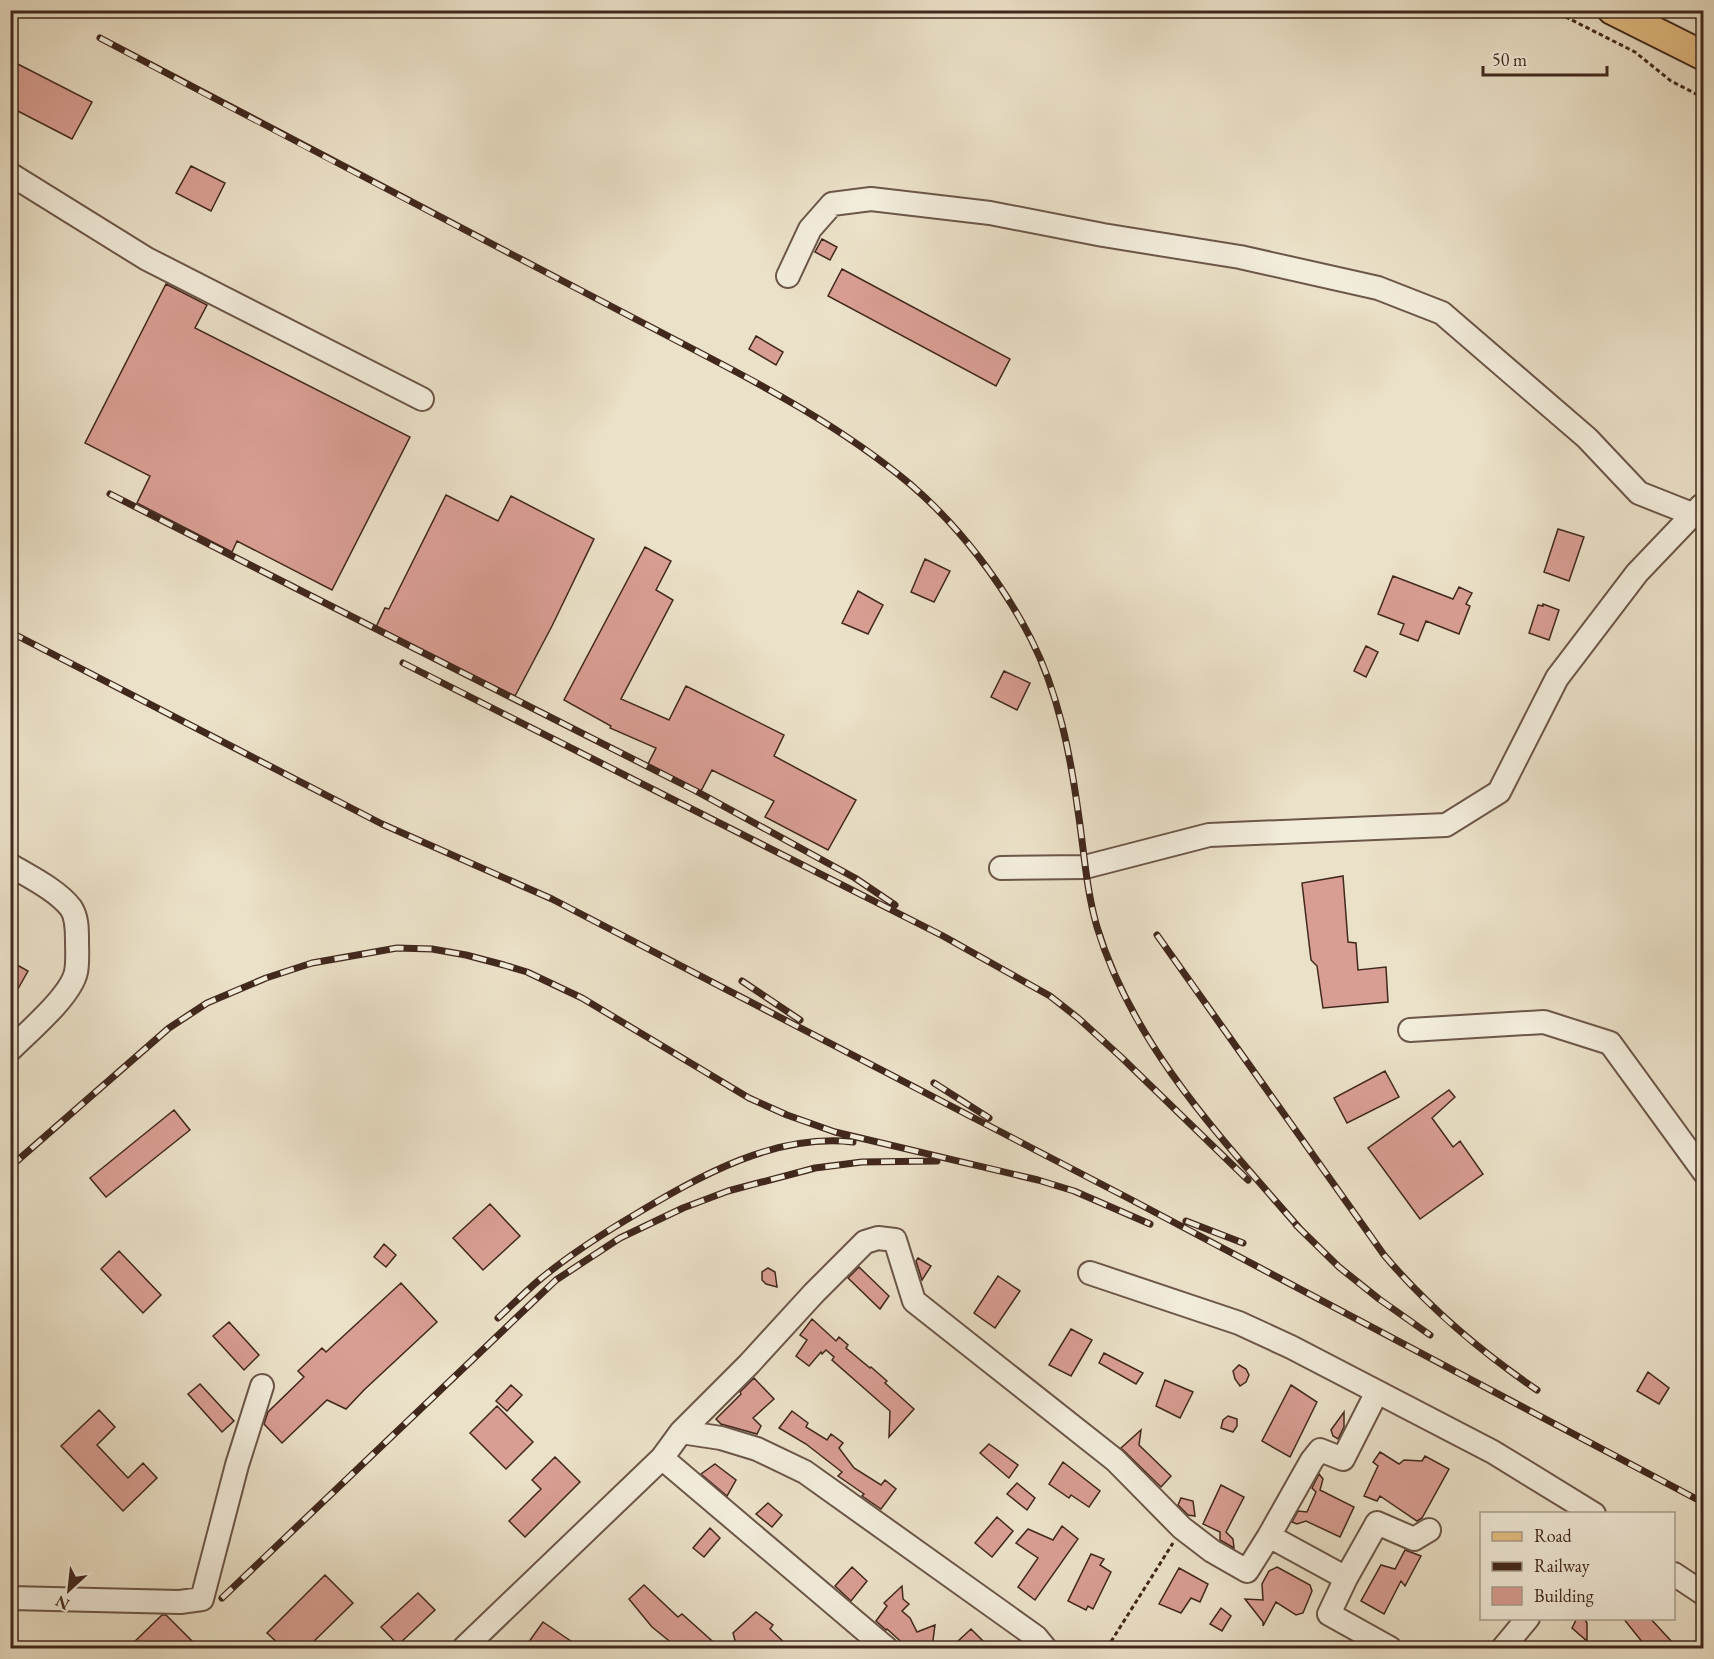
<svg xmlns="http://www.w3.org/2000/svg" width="1714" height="1659" viewBox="0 0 1714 1659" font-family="'EB Garamond',serif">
  <rect width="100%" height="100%" fill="#ebe1c8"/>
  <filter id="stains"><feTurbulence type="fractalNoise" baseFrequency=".00333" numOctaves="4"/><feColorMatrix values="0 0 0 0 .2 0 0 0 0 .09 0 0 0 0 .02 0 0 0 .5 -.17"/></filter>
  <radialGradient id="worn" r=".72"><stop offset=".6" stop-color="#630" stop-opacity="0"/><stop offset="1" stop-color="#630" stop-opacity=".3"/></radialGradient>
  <path fill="#d99e93" stroke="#41281d" stroke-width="1.5" d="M10,60L92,102L72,139L10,107Z
    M191,166L225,183L211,211L176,193Z
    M822,239L837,247L830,260L815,252Z
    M842,269L1010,359L996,386L828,296Z
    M166,284L207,305L195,328L410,437L332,590L237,541L232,552L137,503L150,476L85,443Z
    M756,336L783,352L776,365L749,349Z
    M446,495L498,521L511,496L594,539L552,626L515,696L376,627L385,608L389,609Z
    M1558,529L1584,537L1569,581L1544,572Z
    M645,547L671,561L656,590L673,600L621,699L669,720L686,686L784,735L774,756L856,800L828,850L765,817L774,801L712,770L701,791L648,764L656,748L610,728L611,726L564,700Z
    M925,559L950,571L934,602L911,592Z
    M1393,576L1453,599L1459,587L1472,593L1466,604L1470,606L1459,634L1426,621L1418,641L1400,634L1404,624L1378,614Z
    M858,591L883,605L868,634L842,623Z
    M1543,604L1559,610L1549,640L1529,633L1538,605L1543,606Z
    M1366,646L1378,652L1366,677L1354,671Z
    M1004,671L1030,683L1017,710L991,697Z
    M1343,876L1348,942L1356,943L1358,970L1386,967L1388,1002L1323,1008L1317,966L1311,960L1302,883Z
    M10,961L28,971L10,1003Z
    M1385,1071L1399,1097L1347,1123L1334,1098Z
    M1449,1090L1455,1097L1432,1118L1453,1147L1460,1141L1483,1174L1420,1219L1368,1148Z
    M174,1110L190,1130L106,1197L90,1178Z
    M490,1204L520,1236L483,1270L453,1238Z
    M384,1244L396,1255L386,1267L374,1257Z
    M119,1251L161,1295L143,1313L101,1269Z
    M918,1258L931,1266L922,1280L916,1261Z
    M859,1267L889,1296L880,1309L848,1278Z
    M768,1268L775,1272L777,1287L766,1284L762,1280V1272Z
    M998,1276L1020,1291L995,1328L974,1313Z
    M401,1283L437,1322L364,1390L346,1409L327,1400L282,1443L264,1424L268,1412L304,1377L298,1371L322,1348L326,1352Z
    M812,1319L836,1341L839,1337L848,1345L846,1348L870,1368L871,1367L887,1381L885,1383L914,1409L889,1437L890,1411L832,1360L834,1357L826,1350L822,1354L821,1352L809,1366L796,1356L807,1340L800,1335Z
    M229,1322L259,1355L244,1370L213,1336Z
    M1071,1329L1092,1340L1071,1376L1049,1365Z
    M1104,1353L1143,1373L1136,1384L1099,1363Z
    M1239,1365L1246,1369L1249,1375L1246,1382L1240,1386L1235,1379L1233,1371Z
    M1648,1372L1669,1388L1659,1404L1637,1391Z
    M754,1378L774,1399L753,1418L761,1426L757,1434L721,1424L716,1419L741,1394L740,1392Z
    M1165,1380L1193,1392L1180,1418L1156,1406Z
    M200,1384L234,1421L222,1432L188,1394Z
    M511,1385L522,1395L507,1411L496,1401Z
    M1291,1385L1317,1402L1290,1457L1262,1441Z
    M497,1406L533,1442L506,1469L470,1433Z
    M99,1410L115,1427L97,1445L128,1478L143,1463L157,1478L123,1511L61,1446Z
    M792,1411L808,1423L806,1427L827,1440L831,1434L843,1443L839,1448L854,1468L881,1485L885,1480L896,1489L881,1509L862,1496L864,1494L838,1476L842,1472L806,1444L779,1428Z
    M1344,1412V1427L1338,1439L1333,1436L1331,1430Z
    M1228,1416L1237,1419V1426L1233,1432L1221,1428L1223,1420Z
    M1141,1430L1139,1445L1171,1476L1161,1487L1121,1448Z
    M989,1444L1018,1465L1009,1478L980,1453Z
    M1380,1452L1399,1464L1404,1460L1422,1461L1425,1456L1449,1469L1422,1518L1417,1521L1380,1496L1377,1501L1364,1496L1378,1466L1373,1462Z
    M555,1457L580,1482L525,1537L509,1521L541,1489L532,1480Z
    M1063,1462L1100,1491L1089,1507L1071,1495L1069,1498L1049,1484Z
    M715,1464L736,1480L727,1496L701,1474Z
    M1319,1474L1323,1479L1320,1490L1354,1507L1340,1537L1306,1521L1297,1524L1292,1522L1298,1511L1307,1512L1316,1492L1312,1488Z
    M1017,1483L1035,1498L1027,1510L1007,1494Z
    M1221,1485L1244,1497L1226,1532L1233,1539L1234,1548L1220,1540V1532L1203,1524Z
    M1181,1498L1193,1501L1195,1516L1188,1515L1178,1505Z
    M768,1503L782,1515L772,1527L756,1514Z
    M997,1517L1013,1531L992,1557L975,1543Z
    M1062,1526L1078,1539L1035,1600L1018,1587L1038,1558L1016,1543L1028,1529L1053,1540Z
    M710,1528L720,1538L704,1557L693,1548Z
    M1405,1550L1421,1556L1405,1586L1401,1581L1384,1614L1361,1601L1381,1565L1395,1569Z
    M1091,1554L1104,1559L1100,1565L1111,1572L1093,1609L1088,1606L1086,1610L1068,1601Z
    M852,1567L867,1581L851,1601L835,1586Z
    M1277,1567L1310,1585L1312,1591L1303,1613L1296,1615L1276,1602L1263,1626V1622L1245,1599L1263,1600L1262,1584L1269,1571Z
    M1179,1568L1208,1584L1200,1602L1191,1598L1181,1613L1159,1604Z
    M325,1575L353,1603L307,1648H283L267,1633Z
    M644,1585L678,1617L682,1614L720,1648H678L652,1627L629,1599Z
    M902,1586L903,1599L909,1604L902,1611L910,1618L917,1632L935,1625L932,1648H908L887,1629L886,1630L876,1621L887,1606L884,1603Z
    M418,1593L435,1610L398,1645L381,1627Z
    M1221,1608L1231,1616L1222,1631L1210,1624Z
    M756,1612L773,1625L770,1629L790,1648H737L733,1633Z
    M162,1615H166L199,1648H128Z
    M1577,1618H1584L1587,1623V1641L1572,1628Z
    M1623,1618H1650L1672,1642L1665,1648H1647Z
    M543,1622L581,1648H536L528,1643Z
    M971,1629L990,1648H964L957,1642Z"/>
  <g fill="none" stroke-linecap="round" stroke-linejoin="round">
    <g stroke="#6c5648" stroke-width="26">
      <path id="minor" d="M10,174L147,259L422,399
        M788,276L810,229L832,204L871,199L990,213L1103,235L1240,257L1378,288L1442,313L1587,438L1639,493L1692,514
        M10,865C30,877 57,890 71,908C77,917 77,929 77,940C77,950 78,962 76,972C71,996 28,1032 10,1050
        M1001,868L1085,867L1209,835L1446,825L1499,792L1557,678L1637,573L1701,506
        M1410,1030L1544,1022L1610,1043L1704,1172
        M1090,1273L1239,1323L1291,1347L1493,1452L1594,1514
        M681,1432L721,1438L757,1449L805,1472L1036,1637L1045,1648
        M662,1458L886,1648
        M1269,1536L1346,1578L1329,1614L1390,1648
        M1674,1574L1704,1594
        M1346,1578L1377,1523L1414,1539L1429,1530
        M10,1598L180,1602L202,1599L237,1465L262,1386
        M464,1648L662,1458L681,1432L749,1364L814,1293L865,1242L878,1238L895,1240L914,1301L1115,1460L1182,1528L1212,1551L1247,1571L1269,1536L1312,1460L1320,1450L1343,1459L1377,1392
        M1503,1648L1528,1618"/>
    </g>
    <g stroke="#41281d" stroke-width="32">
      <path id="major" d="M1612,10L1704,56"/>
    </g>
    <path stroke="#41281d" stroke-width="3" stroke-dasharray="4.5 3" stroke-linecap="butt" d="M1552,10L1635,52L1671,81L1704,98
      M1694,10L1704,15
      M1107,1648L1173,1543"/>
    <use href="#minor" stroke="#f2ecdb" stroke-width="22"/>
    <use href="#major" stroke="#e6c084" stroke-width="28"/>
    <g stroke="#41281d" stroke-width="7">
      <path id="rail" d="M100,38C237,111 375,183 513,255C572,286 630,316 689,347C766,387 843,428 910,484C959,526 1001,581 1031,639C1058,692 1070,753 1078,811C1084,850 1086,889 1097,927C1133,1046 1221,1138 1301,1230
        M110,494L696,791L855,878L895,905
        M10,632L382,824L552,899L1128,1198L1704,1503
        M403,663L943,936L1050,996L1078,1018L1121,1057L1248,1180
        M1157,935L1384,1255C1429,1308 1480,1351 1537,1390
        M742,981L800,1020
        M934,1083L989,1118
        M10,1167L169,1028L207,1003L266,978L312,963L397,948L432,949L466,955L504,965L527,972L582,998L749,1098L787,1115L835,1132L1038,1180L1074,1191L1150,1224
        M1186,1221L1243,1243
        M1296,1225L1339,1267L1379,1299L1430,1335
        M498,1318C511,1306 524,1293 538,1281C569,1255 602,1234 636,1214C700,1176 775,1133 853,1142
        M222,1598L556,1280L620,1238L683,1208L728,1191L815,1168L862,1162L937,1161"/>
    </g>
    <use href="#rail" stroke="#f2ecdb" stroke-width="4.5" stroke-dasharray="14" stroke-linecap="butt"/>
  </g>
  <rect width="1714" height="1659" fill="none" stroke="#ebe1c8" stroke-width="36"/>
  <rect x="12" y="12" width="1690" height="1635" fill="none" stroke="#41281d" stroke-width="3"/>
  <rect x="18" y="18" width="1678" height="1623" fill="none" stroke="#41281d" stroke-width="1.5"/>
  <rect x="1480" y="1512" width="195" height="108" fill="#f2ecdb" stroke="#ab9e8f" stroke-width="1.5"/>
  <rect x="1492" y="1532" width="30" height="9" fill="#e6c084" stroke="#ab9e8f" stroke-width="1.5"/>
  <text x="1534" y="1542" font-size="18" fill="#41281d">Road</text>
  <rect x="1492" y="1562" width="30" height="9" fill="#41281d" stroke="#ab9e8f" stroke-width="1.5"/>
  <text x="1534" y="1572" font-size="18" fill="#41281d">Railway</text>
  <rect x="1492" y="1587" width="30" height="18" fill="#d99e93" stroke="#ab9e8f" stroke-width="1.5"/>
  <text x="1534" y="1602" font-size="18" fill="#41281d">Building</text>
  <g transform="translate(69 1590) rotate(207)" stroke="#f2ecdb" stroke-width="4.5" paint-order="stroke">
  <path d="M0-4.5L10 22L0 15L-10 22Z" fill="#41281d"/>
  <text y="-9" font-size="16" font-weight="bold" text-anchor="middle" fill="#41281d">N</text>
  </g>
  <path d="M1483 66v9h124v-9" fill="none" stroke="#41281d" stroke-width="3"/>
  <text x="1492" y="66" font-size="18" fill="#41281d" stroke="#f2ecdb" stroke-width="4.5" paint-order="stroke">50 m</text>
  <rect width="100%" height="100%" filter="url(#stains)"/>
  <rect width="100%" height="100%" fill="url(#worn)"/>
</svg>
